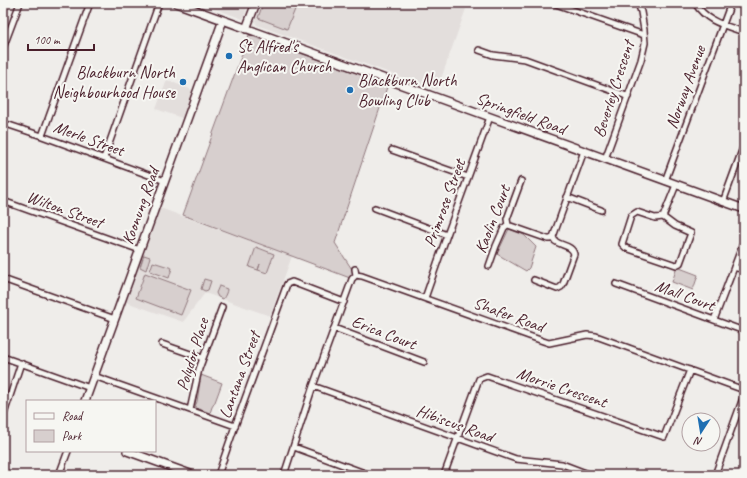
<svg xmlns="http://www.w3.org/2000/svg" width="747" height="478" viewBox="0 0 747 478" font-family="Caveat,sans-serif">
  <rect width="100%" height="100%" fill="#efedea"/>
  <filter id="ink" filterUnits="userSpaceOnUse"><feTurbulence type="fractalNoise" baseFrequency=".025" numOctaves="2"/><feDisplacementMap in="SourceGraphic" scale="8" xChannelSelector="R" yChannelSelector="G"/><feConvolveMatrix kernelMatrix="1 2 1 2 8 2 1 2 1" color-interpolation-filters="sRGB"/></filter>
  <g filter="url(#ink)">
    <path fill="#e3dedc" d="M200,3H249L243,19Z
      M262,3H468L437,90L257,25L255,22Z
      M167,80L192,90L182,118L156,109Z
      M160,208L292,256L270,316L205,293L183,322L126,302Z"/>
    <path fill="#d7cfce" stroke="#90777c" d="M263,3H285L296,7L287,29L258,18Z
      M249,35L388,84L335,243L355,274L350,278L183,215Z
      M509,229L524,235L536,247L529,268L526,271L497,254Z
      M256,247L274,254L267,273L258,270L260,264L258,270L249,267Z
      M144,255L150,257L146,270L140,267Z
      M153,262L172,268L169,278L150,271Z
      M677,267L698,275L693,290L672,282Z
      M145,273L191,290L181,315L136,298Z
      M204,279L211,281L208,290L205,291L201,289Z
      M219,286L227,289C227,292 225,296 223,299L218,297L216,293Z
      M201,375L222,383L215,402L212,407L210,413L196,408L195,406L197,402Z"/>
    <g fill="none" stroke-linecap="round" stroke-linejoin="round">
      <g stroke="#4a1f2b" stroke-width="8">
        <path id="street" d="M553,3L644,35
          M695,3C707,22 724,25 744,32
          M3,48L20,3
          M479,50L493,55L525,59L624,95L628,97
          M3,123L42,136L165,181
          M42,136L90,3
          M392,150L468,177
          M104,158L159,3
          M605,159L641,60L645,43L644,30L641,12L638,3
          M665,181L731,3
          M567,197L601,210
          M3,201L140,250
          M723,202L744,145
          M375,208L447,235
          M637,212L655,218L663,217L675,226L691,233L680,263L676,265L626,248L622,244L631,216Z
          M663,217L676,185
          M508,225L548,239H551L553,237L584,151
          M489,266L496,246L504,228L506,226L508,225L507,219L521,181
          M734,267L744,270
          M355,269L356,275
          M3,279L115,319
          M534,280L557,289L561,287L563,284L574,254C572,245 561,246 555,241L553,237
          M616,284L744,331
          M425,298L447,235L490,117
          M714,320L744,241
          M334,328L424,362
          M162,344L202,358
          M3,357L90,388
          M94,376L235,426
          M313,386L516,459L562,464L591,475
          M190,410L199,369L222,307
          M3,417L21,363
          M294,447L370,475
          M59,475L68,451
          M218,475L235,426L287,284L292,282L344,302
          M284,475L313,386L352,279L356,275L362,276L543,341L549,343L587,335L596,336L744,390
          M444,475L479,379L487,376L664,437L690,370
          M715,475L744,395"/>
      </g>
      <g stroke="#4a1f2b" stroke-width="10">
        <path id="secondary" d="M176,3L744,209
          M246,29L256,3
          M85,401L223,20
          M127,451L193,475"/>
      </g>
      <use href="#street" stroke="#f6f6f2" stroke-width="5"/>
      <use href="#secondary" stroke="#f6f6f2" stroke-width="7"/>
    </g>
  </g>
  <g fill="#1f6fb2" stroke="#f6f6f2" stroke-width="1.5">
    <circle cx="229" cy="56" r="4"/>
    <circle cx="183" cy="82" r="4"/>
    <circle cx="350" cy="90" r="4"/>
  </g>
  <g text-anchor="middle" stroke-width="4" stroke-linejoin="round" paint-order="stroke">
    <g font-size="17" fill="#4a1f2b" stroke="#f6f6f2" text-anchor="start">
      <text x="237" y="52">St Alfred's<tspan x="237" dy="20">Anglican Church</tspan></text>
      <text x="175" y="78" text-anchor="end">Blackburn North<tspan x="175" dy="20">Neighbourhood House</tspan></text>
      <text x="358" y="86">Blackburn North<tspan x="358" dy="20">Bowling Club</tspan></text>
    </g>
    <g font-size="17" fill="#4a1f2b" stroke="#f6f6f2">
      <text transform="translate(685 87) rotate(-70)" y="6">Norway Avenue</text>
      <text transform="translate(613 89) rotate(-72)" y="6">Beverley Crescent</text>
      <text transform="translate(521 113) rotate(20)" y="6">Springfield Road</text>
      <text transform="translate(89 138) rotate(20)" y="6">Merle Street</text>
      <text transform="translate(444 203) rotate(-70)" y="6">Primrose Street</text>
      <text transform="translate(140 206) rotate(-70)" y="6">Koonung Road</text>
      <text transform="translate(65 209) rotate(20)" y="6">Wilton Street</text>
      <text transform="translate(492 219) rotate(-69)" y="6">Kaolin Court</text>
      <text transform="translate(685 295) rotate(20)" y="6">Mall Court</text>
      <text transform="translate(509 314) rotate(20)" y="6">Shafer Road</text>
      <text transform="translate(384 332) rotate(21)" y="6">Erica Court</text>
      <text transform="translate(192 354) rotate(-73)" y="6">Polydor Place</text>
      <text transform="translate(239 375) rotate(-70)" y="6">Lantana Street</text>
      <text transform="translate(562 387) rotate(19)" y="6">Morrie Crescent</text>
      <text transform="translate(455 423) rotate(20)" y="6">Hibiscus Road</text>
    </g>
  </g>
  <rect width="747" height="478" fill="none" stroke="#f6f6f2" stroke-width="16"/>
  <rect x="8" y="8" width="731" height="462" fill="none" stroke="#4a1f2b" stroke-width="1.5" filter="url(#ink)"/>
  <rect x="26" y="400" width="130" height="52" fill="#f6f6f2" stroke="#b1a0a2"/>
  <rect x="34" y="413" width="20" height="6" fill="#f6f6f2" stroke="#b1a0a2"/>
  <text x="62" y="420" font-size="12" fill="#4a1f2b">Road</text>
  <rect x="34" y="430" width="20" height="12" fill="#d7cfce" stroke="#b1a0a2"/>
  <text x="62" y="440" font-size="12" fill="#4a1f2b">Park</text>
  <g transform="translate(701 432) rotate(192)"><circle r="19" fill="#f6f6f2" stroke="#b1a0a2"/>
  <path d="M0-3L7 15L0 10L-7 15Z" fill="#1f6fb2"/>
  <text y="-6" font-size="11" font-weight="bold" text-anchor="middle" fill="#4a1f2b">N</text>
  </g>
  <path d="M28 44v6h66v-6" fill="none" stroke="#4a1f2b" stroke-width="2"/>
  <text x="34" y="44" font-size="12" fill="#4a1f2b" stroke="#f6f6f2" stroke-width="3" paint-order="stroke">100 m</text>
</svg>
